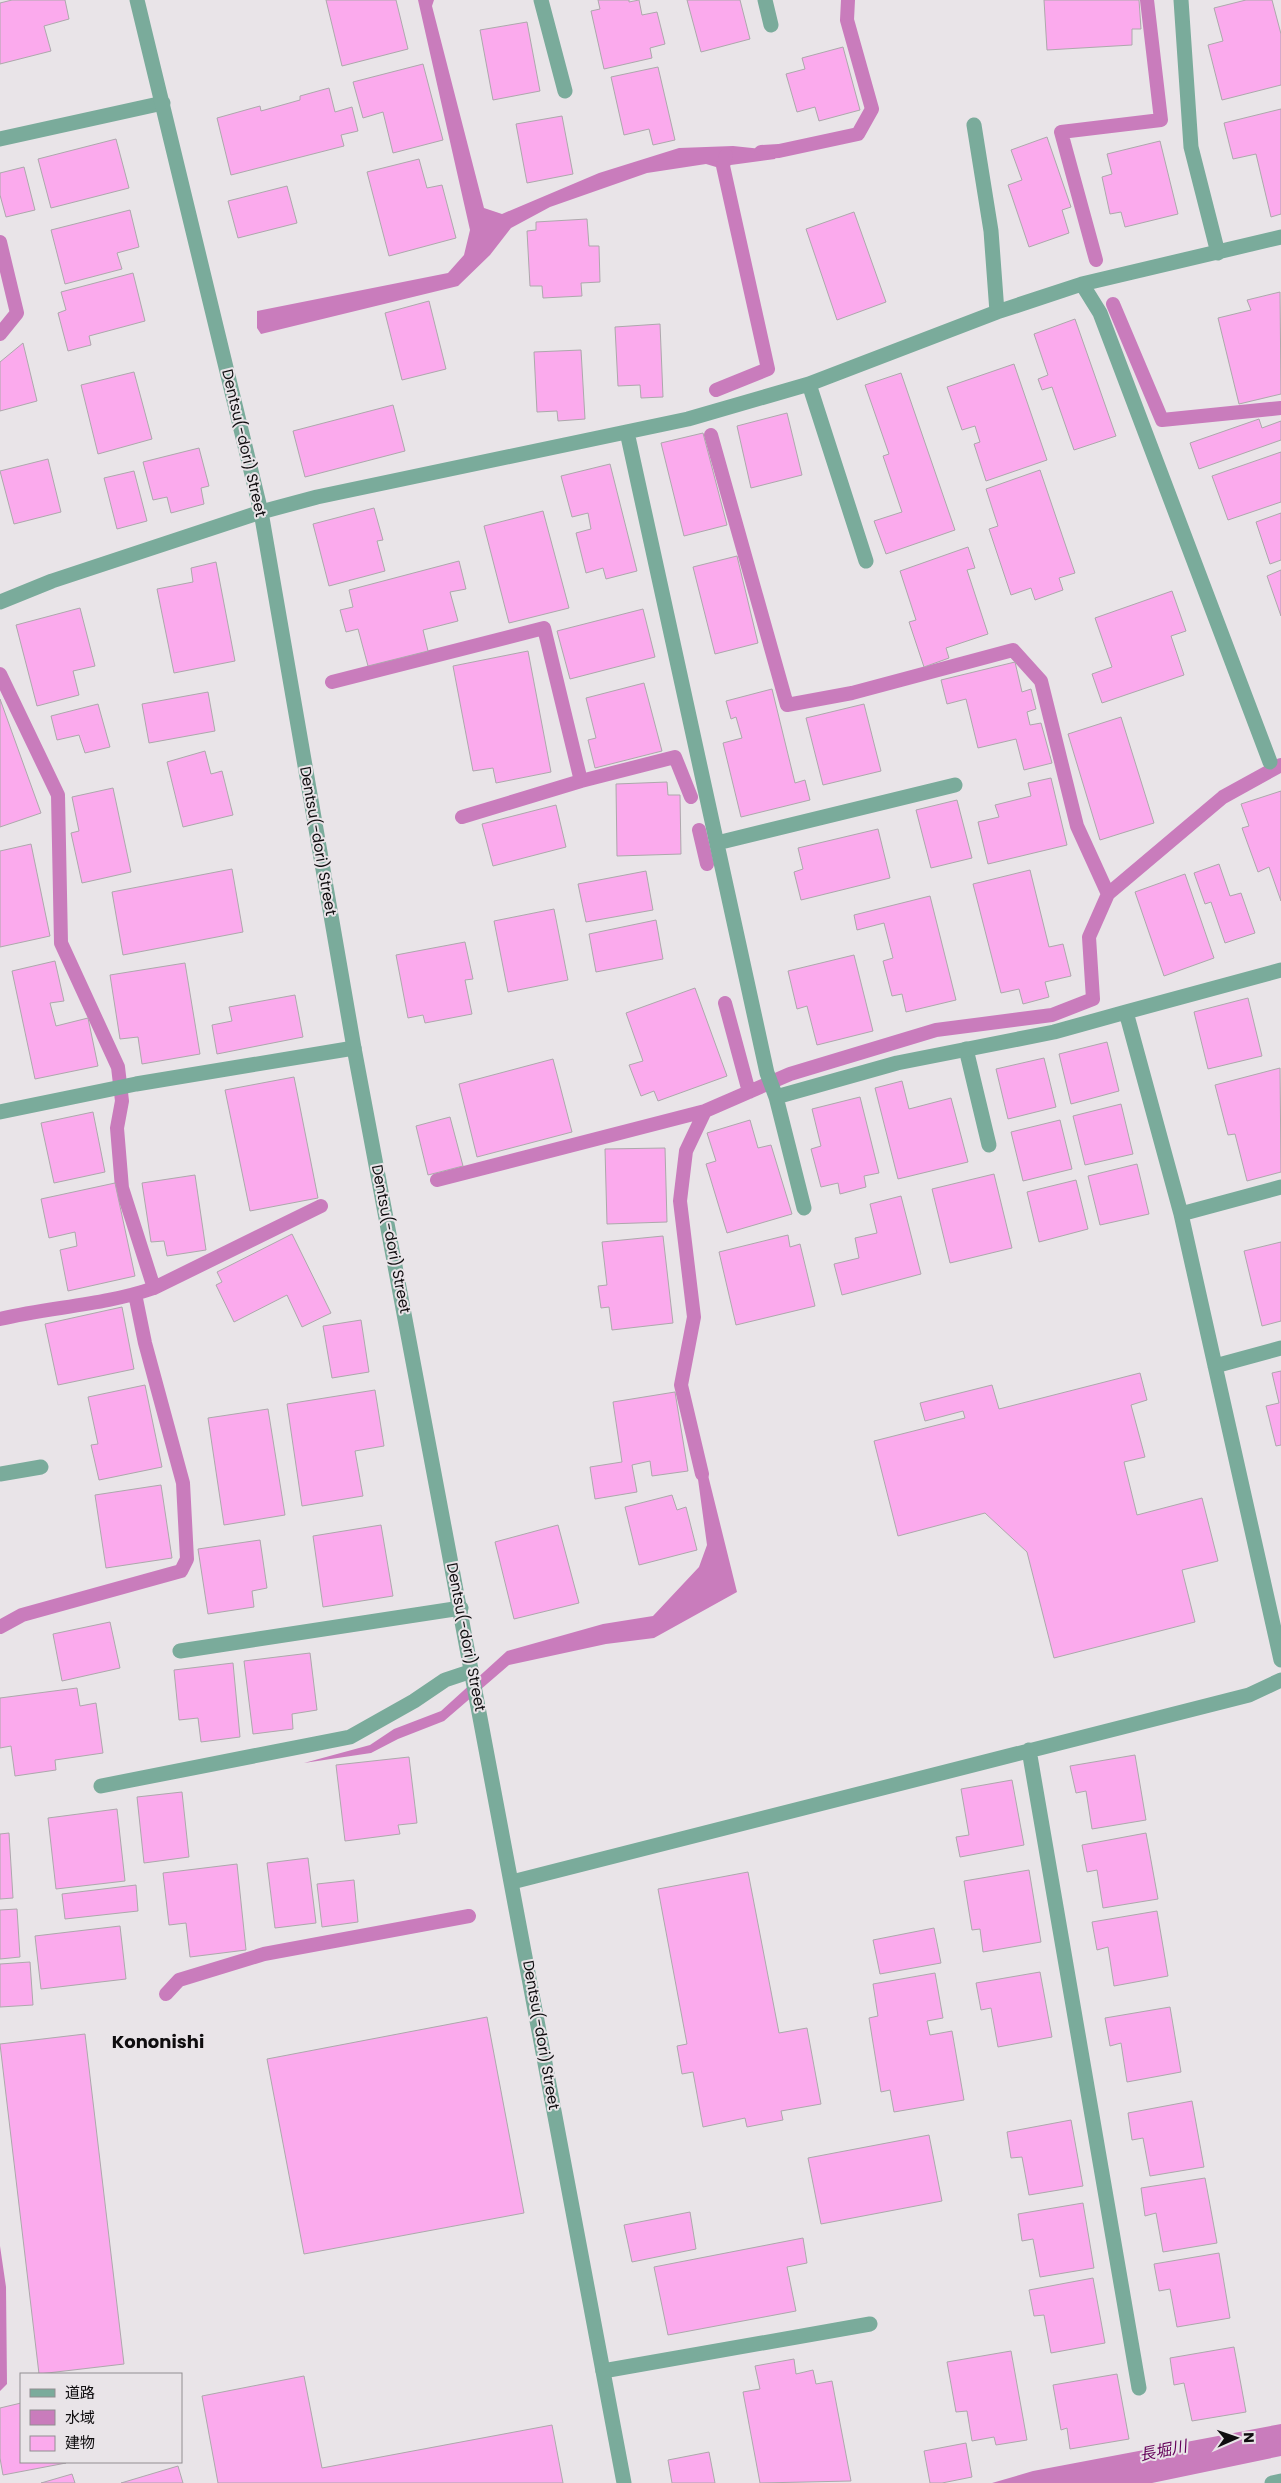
<svg xmlns="http://www.w3.org/2000/svg" width="1281" height="2483" viewBox="0 0 1281 2483" font-family="Poppins,'Noto Sans JP',sans-serif">
  <rect width="100%" height="100%" fill="#e9e4e8"/>
  <path fill="#c97cbc" d="M418,0H434L432,6L484,208L502,214L599,173L679,148L733,146L779,151L775,159L716,167L706,164L647,173L550,207L511,228L490,255L458,286L261,334L257,328V311L448,273L464,255L470,230Z
    M699,1456L705,1463L737,1592L654,1638L606,1644L509,1665L444,1721L398,1739L371,1753L304,1763L370,1745L394,1729L441,1711L507,1651L603,1624L653,1616L699,1567L707,1545L697,1472Z
    M0,2246L6,2287L7,2384L0,2391Z
    M1281,2424V2456L1152,2483H992L1033,2471Z"/>
  <g fill="none" stroke-linecap="round" stroke-linejoin="round">
    <path stroke="#c97cbc" stroke-width="14" d="M761,152L779,151L858,134L872,109L847,20L848,0
      M0,242L17,313L0,334
      M1096,260L1061,132L1161,120L1147,0
      M1113,304L1162,420L1281,408
      M716,390L768,369L723,166L726,155
      M711,435L787,705L852,693L1013,650L1041,681L1077,826L1108,894
      M0,674L58,795L61,943L118,1067L122,1101L117,1128L122,1188L154,1288
      M332,682L544,628L581,781L675,757L691,797
      M462,817L581,781
      M699,830L707,864
      M725,1003L749,1092
      M437,1180L705,1111L790,1074L936,1030L1052,1015L1093,999L1089,937L1108,894L1223,797L1281,765
      M0,1319C50,1307 105,1305 154,1288L321,1206
      M702,1474L681,1385L694,1317L680,1201L686,1151L705,1111
      M0,1627L22,1615L181,1571L187,1559L183,1483L145,1343L135,1294
      M166,1994L179,1980L264,1954L469,1916"/>
  </g>
  <path fill="#fbaaed" stroke="#ada8ac" d="M12,0H65L69,19L44,26L51,51L0,64V3Z
    M326,0H396L408,49L342,66Z
    M598,0H629V2L639,0L642,15L657,12L665,44L650,48L652,58L604,69L591,11L600,9Z
    M687,0H740L750,39L701,52Z
    M1044,0H1139L1141,29H1132V45L1047,50Z
    M1246,0H1272L1281,34V85L1222,100L1208,45L1223,41L1214,8Z
    M527,22L540,91L493,100L480,30Z
    M843,47L860,110L819,121L815,107L797,112L786,74L805,69L802,58Z
    M423,64L443,140L393,153L383,112L363,118L353,82Z
    M658,67L675,140L653,145L649,129L624,135L611,77Z
    M329,88L335,112L352,107L358,131L341,135L344,146L231,175L217,118L260,106L261,111L300,100V96Z
    M1281,109V214L1271,217L1256,154L1233,159L1224,123Z
    M562,116L573,174L527,183L516,124Z
    M1047,137L1071,207L1062,210L1069,233L1029,247L1008,185L1022,180L1011,150Z
    M116,139L129,188L51,208L38,159Z
    M1160,141L1178,214L1125,227L1121,212L1110,214L1102,177L1112,174L1107,154Z
    M419,159L427,188L442,185L456,238L389,256L367,172Z
    M24,167L35,210L6,217L0,195V173Z
    M287,186L297,223L238,238L228,201Z
    M130,210L139,247L117,253L122,269L65,284L51,230Z
    M854,212L886,302L837,320L806,229Z
    M587,219L589,246H599L600,282L581,283L582,296L543,298L542,286H530L527,231L536,230V222Z
    M133,273L145,321L89,336L91,345L68,351L58,313L66,310L61,292Z
    M1280,292L1281,394L1239,404L1218,318L1251,310L1247,300Z
    M429,301L446,369L402,380L385,313Z
    M1075,319L1116,436L1074,450L1052,387L1042,390L1038,379L1048,375L1034,334Z
    M660,324L663,397L641,398L640,385L618,386L615,327Z
    M23,343L37,401L0,411V362Z
    M581,350L585,419L558,421L557,411L537,412L534,352Z
    M1014,364L1047,460L986,481L974,444L980,442L975,426L962,430L947,387Z
    M134,372L152,439L98,454L81,385Z
    M901,373L955,530L886,554L874,521L902,512L883,456L889,454L865,385Z
    M393,405L405,451L305,477L293,431Z
    M787,413L802,475L751,488L737,426Z
    M1259,419L1262,428L1281,421V440L1199,469L1190,443Z
    M703,433L727,525L684,536L661,443Z
    M199,448L209,486L201,488L204,504L171,513L167,497L153,500L143,462Z
    M1281,452V502L1228,520L1212,476Z
    M48,459L61,512L14,524L0,471Z
    M610,464L637,571L606,579L603,568L586,573L576,533L591,529L588,513L572,517L561,476Z
    M1040,470L1075,573L1059,578L1063,590L1035,600L1031,588L1011,595L989,529L998,526L986,489Z
    M134,471L147,521L117,529L104,478Z
    M374,508L383,540L377,541L385,571L329,586L313,524Z
    M543,511L569,608L509,623L484,526Z
    M1281,513V560L1270,564L1256,522Z
    M968,547L975,568L967,570L988,634L946,648L949,658L924,667L909,622L916,620L900,571Z
    M737,556L758,643L715,654L693,567Z
    M459,561L466,589L450,592L458,621L423,630L428,651L368,666L358,629L346,632L340,610L353,607L349,590Z
    M216,562L235,661L174,673L157,589L193,582L191,568Z
    M1281,570V616L1267,576Z
    M1172,591L1186,631L1171,636L1184,675L1102,703L1092,674L1112,667L1095,618Z
    M80,608L95,666L73,671L79,695L37,706L16,625Z
    M643,609L655,657L570,679L557,631Z
    M528,651L551,772L496,783L493,768L473,771L453,666Z
    M1015,662L1022,692L1031,689L1036,709L1027,712L1030,725L1041,723L1052,763L1024,770L1016,739L978,748L966,699L947,704L941,680Z
    M644,683L662,751L595,768L588,740L596,738L586,698Z
    M772,689L795,783L805,780L810,800L741,817L723,743L742,738L736,717L731,719L726,701Z
    M208,692L215,731L149,743L142,704Z
    M0,699L41,813L0,827Z
    M98,704L110,747L85,753L79,735L57,740L51,716Z
    M864,704L881,771L823,785L806,718Z
    M1121,717L1154,823L1100,840L1068,734Z
    M205,751L211,774L222,771L233,815L183,827L167,762Z
    M1051,778L1067,845L988,864L978,822L999,817L995,805L1031,796L1028,783Z
    M667,782L668,795H680L681,854L617,856L616,784Z
    M113,788L131,872L82,883L71,833L79,831L72,797Z
    M1281,791V901L1269,867L1258,872L1242,828L1249,826L1241,804Z
    M957,800L972,858L931,868L916,810Z
    M556,805L566,847L493,866L482,824Z
    M878,829L890,878L801,900L794,872L803,869L798,848Z
    M31,844L50,936L0,947V851Z
    M1219,864L1230,896L1241,893L1255,933L1225,943L1211,902L1205,904L1194,873Z
    M232,869L243,932L123,955L112,892Z
    M1030,870L1049,947L1063,944L1071,976L1045,982L1049,997L1023,1004L1019,989L1001,993L973,884Z
    M646,871L653,910L586,922L578,884Z
    M1185,874L1214,958L1164,976L1135,892Z
    M930,896L956,1000L906,1012L902,994L892,996L883,961L893,958L884,923L857,930L854,915Z
    M554,909L568,980L508,992L494,921Z
    M656,920L663,959L596,972L589,934Z
    M465,942L473,979L465,980L472,1014L425,1023L423,1015L408,1018L396,955Z
    M854,955L873,1031L817,1045L807,1006L797,1009L788,971Z
    M55,961L64,1001L50,1003L56,1026L88,1018L98,1066L35,1079L12,971Z
    M185,963L200,1054L142,1064L138,1037L120,1039L110,975Z
    M695,988L727,1076L658,1101L654,1091L641,1096L629,1065L643,1061L626,1013Z
    M295,995L303,1037L217,1054L212,1025L232,1021L229,1007Z
    M1248,998L1262,1056L1208,1069L1194,1012Z
    M1107,1042L1119,1091L1071,1104L1059,1054Z
    M1044,1058L1056,1107L1008,1119L996,1069Z
    M553,1059L572,1132L477,1157L459,1084Z
    M1280,1068L1281,1172L1247,1181L1235,1134L1228,1135L1215,1085Z
    M294,1077L318,1198L250,1211L225,1090Z
    M902,1081L909,1109L951,1098L968,1162L898,1179L875,1088Z
    M860,1097L879,1173L864,1176L866,1187L840,1194L838,1183L821,1187L811,1149L821,1146L812,1109Z
    M1121,1104L1133,1154L1085,1165L1073,1116Z
    M93,1112L105,1172L54,1183L41,1123Z
    M450,1117L463,1166L428,1175L416,1126Z
    M750,1120L758,1148L771,1145L792,1214L727,1233L706,1164L716,1161L707,1133Z
    M1060,1120L1072,1169L1023,1181L1011,1132Z
    M665,1148L667,1222L607,1224L605,1149Z
    M1137,1164L1149,1214L1100,1225L1088,1176Z
    M994,1174L1012,1248L950,1263L932,1189Z
    M195,1175L206,1250L167,1256L164,1241L151,1242L142,1183Z
    M1076,1180L1088,1229L1039,1242L1027,1192Z
    M115,1183L135,1276L68,1291L60,1250L77,1246L75,1232L49,1238L41,1199Z
    M901,1196L921,1274L842,1295L834,1264L859,1258L855,1238L877,1233L870,1204Z
    M292,1234L331,1313L302,1327L287,1295L234,1322L216,1285L222,1282L217,1272Z
    M788,1235L790,1247L800,1244L815,1306L736,1325L719,1252Z
    M663,1236L673,1323L612,1330L609,1307L601,1308L598,1286L607,1285L602,1242Z
    M1281,1242V1321L1262,1326L1244,1251Z
    M122,1307L134,1369L58,1385L45,1324Z
    M361,1320L369,1372L332,1378L323,1326Z
    M1281,1371V1445L1276,1446L1266,1406L1279,1403L1272,1373Z
    M1140,1373L1147,1400L1131,1405L1145,1457L1124,1462L1137,1515L1202,1498L1218,1561L1182,1570L1195,1622L1054,1658L1027,1552L985,1513L898,1536L874,1441L965,1418L963,1411L925,1421L920,1403L992,1385L999,1409Z
    M145,1385L162,1467L99,1480L91,1445L98,1444L88,1397Z
    M375,1390L384,1446L355,1451L363,1496L302,1506L287,1404Z
    M675,1392L688,1471L652,1476L650,1461L632,1465L637,1492L595,1499L590,1467L622,1462L613,1402Z
    M268,1409L285,1515L224,1525L208,1418Z
    M161,1485L172,1558L106,1568L95,1495Z
    M672,1495L677,1510L686,1507L697,1550L639,1565L625,1507Z
    M381,1525L393,1596L323,1607L313,1536Z
    M558,1525L579,1603L514,1619L495,1542Z
    M260,1540L267,1588L252,1591L254,1607L208,1614L198,1549Z
    M110,1622L120,1668L62,1681L53,1634Z
    M310,1653L317,1710L292,1714L293,1729L253,1734L244,1661Z
    M233,1663L240,1737L201,1742L198,1718L179,1720L174,1670Z
    M77,1688L80,1706L96,1703L103,1753L55,1760L56,1770L15,1776L11,1746L0,1748V1698Z
    M1135,1755L1146,1820L1092,1829L1086,1791L1076,1793L1070,1766Z
    M409,1757L417,1823L398,1825L400,1834L345,1841L336,1765Z
    M1012,1780L1024,1845L960,1857L956,1837L969,1835L961,1789Z
    M182,1792L189,1857L144,1863L137,1797Z
    M117,1809L125,1881L56,1889L48,1818Z
    M9,1833L13,1898L0,1899V1834Z
    M1146,1833L1158,1899L1103,1908L1097,1870L1087,1872L1082,1845Z
    M308,1858L316,1923L275,1928L267,1863Z
    M237,1864L246,1950L190,1957L186,1923L169,1925L163,1873Z
    M1029,1870L1041,1942L983,1952L980,1929L972,1930L964,1881Z
    M748,1872L779,2033L807,2028L821,2104L781,2111L783,2120L747,2127L745,2118L703,2127L693,2072L682,2074L677,2046L687,2044L658,1889Z
    M354,1880L358,1922L322,1927L317,1884Z
    M136,1885L138,1911L65,1919L62,1894Z
    M17,1909L20,1957L0,1959V1910Z
    M1157,1911L1168,1976L1114,1986L1108,1947L1097,1950L1092,1922Z
    M120,1926L126,1979L41,1989L35,1936Z
    M934,1928L941,1963L880,1974L873,1940Z
    M30,1962L33,2005L0,2007V1964Z
    M1040,1972L1052,2037L998,2047L991,2008L981,2010L976,1983Z
    M935,1973L943,2018L927,2021L930,2035L952,2031L964,2100L894,2112L890,2090L881,2092L869,2018L878,2016L873,1984Z
    M1170,2007L1181,2072L1127,2082L1121,2043L1110,2046L1105,2018Z
    M487,2017L524,2213L304,2254L267,2059Z
    M85,2034L124,2364L39,2374L0,2044Z
    M1192,2101L1204,2167L1150,2176L1143,2138L1132,2140L1128,2113Z
    M1071,2120L1083,2186L1029,2195L1022,2157L1011,2158L1007,2132Z
    M929,2135L942,2201L821,2224L808,2158Z
    M1205,2178L1217,2243L1163,2252L1156,2213L1145,2216L1141,2188Z
    M1083,2203L1094,2268L1040,2277L1033,2239L1022,2241L1018,2214Z
    M690,2212L696,2249L632,2262L624,2225Z
    M803,2238L807,2263L787,2267L796,2311L668,2335L654,2267Z
    M1219,2253L1230,2318L1177,2327L1170,2289L1159,2291L1154,2264Z
    M1093,2278L1105,2343L1051,2353L1044,2315L1034,2316L1029,2290Z
    M1234,2347L1246,2412L1192,2421L1184,2383L1174,2385L1170,2358Z
    M1011,2351L1027,2440L996,2445L994,2437L972,2441L967,2411L956,2412L947,2362Z
    M794,2359L796,2374L813,2370L816,2384L832,2381L851,2481L760,2483L743,2392L760,2389L755,2366Z
    M1117,2374L1129,2439L1070,2449L1067,2428L1061,2430L1053,2385Z
    M304,2376L322,2468L552,2425L563,2483H218L202,2396Z
    M21,2403V2462L66,2463L3,2475L0,2458V2408Z
    M966,2443L972,2477L942,2483H930L924,2451Z
    M709,2452L715,2483H672L668,2460Z
    M178,2466L183,2483H121Z
    M72,2474L75,2483H41Z"/>
  <g fill="none" stroke-linecap="round" stroke-linejoin="round">
    <path stroke="#7aab9b" stroke-width="15" d="M966,1049L989,1145"/>
    <path stroke="#7aab9b" stroke-width="15" d="M541,0L565,91
      M765,0L771,25
      M1181,0L1191,147L1218,253
      M974,125L991,231L997,312
      M0,139L163,103
      M1082,284L1100,313L1270,762
      M809,384L866,561
      M627,432L767,1073L776,1097L804,1208
      M0,602L52,581L261,512L317,497L688,419L809,384L997,312L1082,284L1281,237
      M717,843L955,785
      M1126,1012L1281,970
      M776,1097L897,1063L1054,1032L1126,1012L1181,1214L1281,1660
      M0,1112L136,1084L354,1048
      M1181,1214L1281,1187
      M1215,1366L1281,1348
      M0,1474L41,1467
      M180,1651L461,1608
      M1029,1750L1139,2388
      M101,1786L350,1737L414,1701L445,1680L472,1671
      M512,1882L1249,1695L1281,1680
      M603,2371L870,2324
      M1272,2483L1281,2481"/>
    <path stroke="#7aab9b" stroke-width="15" d="M137,0L261,512L354,1048L624,2483"/>
  </g>
  <g text-anchor="middle" stroke-width="4" stroke-linejoin="round" paint-order="stroke">
    <g font-size="15" fill="#0f0d0f" stroke="#e9e4e8">
      <text transform="translate(244 443) rotate(77)" y="5">Dentsu(-dori) Street</text>
      <text transform="translate(318 841) rotate(80)" y="5">Dentsu(-dori) Street</text>
      <text transform="translate(391 1239) rotate(79)" y="5">Dentsu(-dori) Street</text>
      <text transform="translate(466 1637) rotate(79)" y="5">Dentsu(-dori) Street</text>
      <text transform="translate(541 2035) rotate(80)" y="5">Dentsu(-dori) Street</text>
    </g>
    <g font-size="16" font-style="italic" fill="#630059" stroke="#e9e4e8">
      <text transform="translate(1163 2450) rotate(-11)" y="6">長堀川</text>
    </g>
    <g font-size="18" font-weight="bold" fill="#0f0d0f" stroke="#e9e4e8">
      <text x="158" y="2048">Kononishi</text>
    </g>
  </g>
  <rect x="20" y="2373" width="162" height="90" fill="#e9e4e8" stroke="#928e91"/>
  <rect x="30" y="2389" width="25" height="8" fill="#7aab9b" stroke="#928e91"/>
  <text x="65" y="2398" font-size="15" fill="#0f0d0f">道路</text>
  <rect x="30" y="2410" width="25" height="15" fill="#c97cbc" stroke="#928e91"/>
  <text x="65" y="2423" font-size="15" fill="#0f0d0f">水域</text>
  <rect x="30" y="2436" width="25" height="15" fill="#fbaaed" stroke="#928e91"/>
  <text x="65" y="2448" font-size="15" fill="#0f0d0f">建物</text>
  <g transform="translate(1236 2438) rotate(88)" stroke="#e9e4e8" stroke-width="4" paint-order="stroke">
  <path d="M0-4L9 19L0 12L-9 19Z" fill="#0f0d0f"/>
  <text y="-8" font-size="14" font-weight="bold" text-anchor="middle" fill="#0f0d0f">N</text>
  </g>
</svg>
